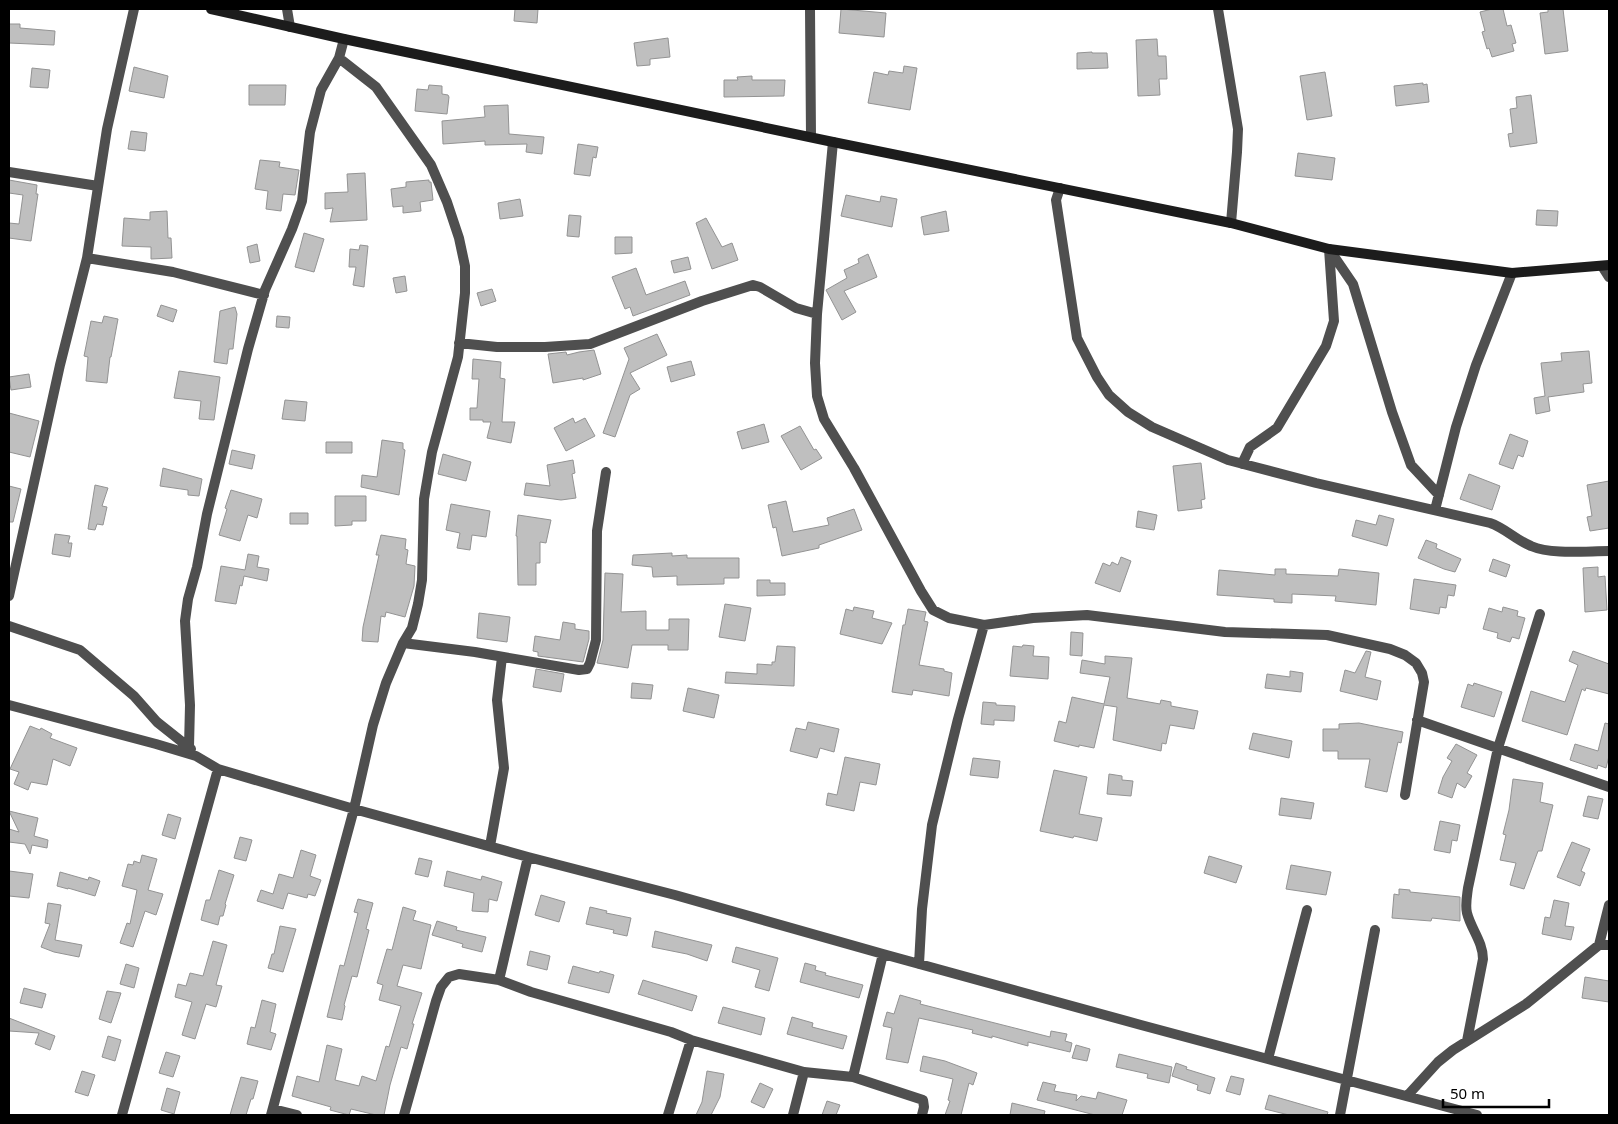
<svg xmlns="http://www.w3.org/2000/svg" width="1618" height="1124" viewBox="0 0 1618 1124" font-family="'Noto Sans',sans-serif">
  <rect width="100%" height="100%" fill="#fff"/>
  <path fill="#bfbfbf" stroke="#939393" d="M515,9H538L537,23L514,21Z
    M841,9L886,13L884,37L839,33Z
    M1492,9H1503L1507,26L1511,25L1516,43L1512,44L1514,51L1492,57L1489,48L1487,49L1482,32L1485,31L1480,12Z
    M1548,9H1563L1568,51L1545,54L1540,13L1548,12Z
    M9,24H20V28L55,31L54,45L9,43Z
    M668,38L670,57L650,59V65L637,66L634,43Z
    M1157,39L1158,56H1166L1167,79H1159L1160,95L1138,96L1136,40Z
    M1092,52V53H1107L1108,68L1077,69V53Z
    M904,66L917,68L910,110L868,103L874,72L888,75L889,71L903,73Z
    M134,67L168,76L164,98L129,91Z
    M32,68L50,70L48,88L30,87Z
    M1325,72L1332,116L1307,120L1300,76Z
    M752,76V80H785L784,96L724,97V80H738L737,77Z
    M1423,83V85L1427,84L1429,102L1396,106L1394,86Z
    M249,85H286L285,105H249Z
    M429,85L442,86V94L448,95L449,97L447,114L415,111L417,89L428,90Z
    M1531,95L1537,143L1510,147L1508,134L1513,133L1510,109L1517,108L1516,97Z
    M508,105L509,134L544,137L542,154L526,152L527,144L485,145V141L443,144L442,121L485,117L484,106Z
    M131,131L147,133L145,151L128,149Z
    M578,144L598,147L596,158L593,157L590,176L574,174Z
    M1298,153L1335,158L1332,180L1295,176Z
    M260,160L280,162L279,167L299,170L295,195L283,194L281,211L266,209L268,191L255,189Z
    M365,173L367,220L330,222L333,208L325,209V193L348,192L347,174Z
    M9,180L37,185L36,194H38L31,241L9,238V223L19,224L23,195L9,193Z
    M429,180V182H431L433,200L420,202L421,211L403,213V206L393,207L391,189L406,187V182Z
    M846,195L880,202L881,196L897,199L892,227L841,216Z
    M520,199L523,216L500,219L498,203Z
    M1537,210L1558,211L1557,226L1536,225Z
    M167,211L168,238H171L172,258L151,259V247L122,246L124,218L150,220V212Z
    M946,211L949,231L924,235L921,217Z
    M569,215L581,216L579,237L567,236Z
    M706,218L722,247L732,243L738,260L712,269L696,223Z
    M304,233L324,239L314,272L295,267Z
    M615,237H632V253L615,254Z
    M257,244L260,261L250,263L247,247Z
    M360,245L368,246L364,287L353,285L356,267H349L350,249L359,250Z
    M868,254L877,277L844,291L856,312L842,320L826,290L847,278L844,270L859,263L858,259Z
    M688,257L691,269L674,273L671,261Z
    M636,268L646,295L685,281L690,295L633,316L630,307L625,309L612,277Z
    M405,276L407,291L396,293L393,278Z
    M492,289L496,301L481,306L477,293Z
    M161,305L177,310L173,322L157,316Z
    M235,307L237,314L233,349H229L227,364L214,362L220,311Z
    M104,316L118,319L111,357H110L107,383L86,381L88,357L84,356L91,321L102,323Z
    M277,316L290,317L289,328L276,327Z
    M657,334L667,355L630,373L640,389L630,395L615,437L603,433L629,359L624,348Z
    M594,350L601,374L583,380V378L553,383L548,354L566,352L567,355L579,352Z
    M1589,351L1592,383L1583,384L1584,392L1548,397L1550,411L1536,414L1534,398L1545,396L1541,363L1562,361L1561,353Z
    M473,359L501,362L500,378L505,379L502,422H515L511,443L487,438L491,422H483V420H470V408H477L479,379H472Z
    M691,361L695,375L671,382L667,367Z
    M179,371L220,377L214,420L199,419L201,401L174,398Z
    M29,374L31,387L11,390L9,377Z
    M285,400L307,402L305,421L282,419Z
    M9,413L39,421L30,457L9,452Z
    M573,418L575,423L585,418L595,436L566,451L554,428Z
    M764,424L769,442L742,449L737,432Z
    M800,426L814,450L816,449L822,458L801,470L781,436Z
    M1510,434L1528,441L1523,457L1518,455L1513,469L1499,464Z
    M382,440L403,443V449L405,450L399,495L361,487L362,475L377,477Z
    M326,442H352V453H326Z
    M232,450L255,455L252,469L229,464Z
    M443,454L471,462L466,481L438,474Z
    M573,460L575,473L572,474L576,498L561,500L524,495L526,483L550,486L547,465Z
    M1201,463L1205,499L1201,500L1202,508L1178,511L1173,466Z
    M163,468L202,479L199,496L188,495V490L160,486Z
    M1469,474L1500,486L1492,510L1460,499Z
    M1609,481V528L1590,531L1587,517L1592,516L1587,485Z
    M95,485L108,488L102,506L107,507L103,525L97,524L95,530L88,529Z
    M9,486L21,489L13,522H9Z
    M231,490L262,499L257,518L248,515L240,541L219,535L227,509L225,508Z
    M335,496H366V521H352V525L335,526Z
    M786,501L793,532L829,525L827,518L854,509L862,530L819,545V548L782,556L776,527L773,528L768,505Z
    M451,504L490,511L486,537L472,535L470,550L457,548L460,533L446,530Z
    M1138,511L1157,515L1154,530L1136,527Z
    M290,513H308V524H290Z
    M518,515L551,520L546,543L540,542V563H536V585H518L517,536H516Z
    M1379,515L1394,519L1387,546L1352,536L1356,520L1376,525Z
    M55,534L70,536L68,543H72L70,557L52,554Z
    M381,535L406,539L405,549L408,550L406,564L415,566L414,586L405,617L386,612L385,617L381,616L378,642L362,641L363,627L379,555H376Z
    M1426,540L1437,544L1436,548L1461,559L1455,572L1444,569L1418,558Z
    M672,553V556L687,555V558H739V578H724V584L677,585V576L653,577L652,567L632,565L633,555Z
    M248,554L259,556L257,567L269,569L267,581L244,576L242,586L240,585L236,604L215,601L221,566L245,570Z
    M1121,557L1131,561L1120,592L1095,583L1103,563L1110,566L1112,562L1118,565Z
    M1493,559L1510,565L1506,577L1489,571Z
    M1598,567V577L1605,576L1607,610L1585,612L1583,568Z
    M1275,569H1286V574L1338,576L1339,569L1379,573L1376,605L1335,601L1336,596L1292,594V603L1274,602V599L1217,595L1219,570L1275,575Z
    M605,573L623,574L621,612L646,611V630H669V619H689L688,650H668V645H632L628,668L597,663L603,640Z
    M1414,579L1456,585L1454,596L1448,595L1446,608L1440,607L1439,614L1410,609Z
    M757,580H770V583H785V595L757,596Z
    M725,604L751,608L745,641L719,637Z
    M854,607L874,611L872,618L892,623L882,644L840,634L846,609L853,611Z
    M1503,607L1518,611L1517,616L1525,618L1519,639L1512,637L1510,642L1497,638L1498,633L1483,629L1489,608L1502,612Z
    M908,609L926,612L924,621L928,622L919,665L944,669V671L952,673L949,696L913,690L912,695L892,692L903,625H905Z
    M479,613L510,617L507,642L477,638Z
    M563,622L575,624V629L589,631V639L583,662L538,656V652L533,651L535,636L560,640Z
    M1071,632L1083,633L1082,656L1070,655Z
    M1023,645L1034,646L1033,656L1049,657L1048,679L1010,676L1013,646L1022,647Z
    M777,646L795,647L794,686L725,683L726,672L757,674V664L772,665V662H775Z
    M1366,651L1371,652L1365,677L1381,681L1377,700L1340,691L1345,670L1355,673Z
    M1573,651L1609,664V694L1586,688L1585,691L1582,689L1567,735L1522,721L1531,691L1565,702L1578,665L1569,661Z
    M1105,656L1132,658L1127,698L1160,704L1161,700L1171,702V706L1198,711L1194,729L1170,725L1166,744L1162,743L1161,751L1113,740L1117,707L1104,705L1094,748L1079,745V747L1054,741L1059,721L1066,723L1072,697L1104,704L1110,677L1080,673L1082,660L1105,664Z
    M536,669L564,674L561,692L533,687Z
    M1290,671L1303,673L1301,692L1265,688L1267,674L1290,677Z
    M632,683L653,685L651,699L631,698Z
    M1474,683L1502,692L1494,717L1461,707L1468,684L1473,686Z
    M688,688L719,695L714,718L683,711Z
    M983,702L996,703V705L1015,706L1014,721L994,720V725L981,724Z
    M808,722L839,729L834,752L820,748L817,758L790,751L796,728L806,730Z
    M1359,723L1403,732L1401,743L1398,742L1387,792L1365,787L1370,759H1338V751H1323V729H1339V724Z
    M1605,723L1609,724V756L1606,768L1598,765L1597,769L1570,760L1575,744L1598,751Z
    M30,726L40,730L41,728L52,734L50,738L77,748L70,766L53,759L47,785L31,782L28,790L14,784L19,772L10,769Z
    M1253,733L1292,741L1289,758L1249,749Z
    M1456,744L1477,755L1467,773L1472,776L1465,788L1457,783L1452,798L1438,793L1443,777L1452,761L1447,758Z
    M845,757L880,764L876,785L860,782L854,811L826,805L828,793L837,795Z
    M973,758L1000,761L998,778L970,775Z
    M1054,770L1087,777L1079,814L1102,818L1097,841L1074,836L1073,838L1040,831Z
    M1109,774L1122,776V780L1133,781L1131,796L1107,794Z
    M1513,779L1543,783L1540,802L1553,805L1542,851H1538L1524,889L1510,885L1516,863L1500,860L1506,835L1503,834L1509,810Z
    M1588,796L1603,799L1598,819L1583,816Z
    M1281,798L1314,803L1311,819L1279,815Z
    M9,811L38,818L34,836L48,840L47,848L32,845L30,854L25,844L9,842V829L19,832Z
    M168,814L181,818L175,839L162,835Z
    M1440,821L1460,825L1457,841L1452,840L1450,853L1434,850Z
    M240,837L252,840L246,861L234,858Z
    M1572,842L1590,849L1581,871L1585,873L1580,886L1557,877Z
    M301,850L316,855L310,876L321,880L315,896L308,894L307,898L288,893L283,909L257,901L261,890L273,894L279,874L293,878Z
    M142,855L157,859L148,890L163,894L156,915L145,911L133,947L120,943L127,923L130,924L137,890L122,886L128,864L133,865L134,861L140,863Z
    M1209,856L1242,866L1236,883L1204,873Z
    M419,858L432,861L428,877L415,874Z
    M1291,865L1331,872L1326,895L1286,889Z
    M219,870L234,875L225,904L226,905L223,916H220L218,925L201,920L206,900H210Z
    M9,871L33,874L29,898L9,896Z
    M447,871L481,880L482,876L502,882L497,901L489,899L488,912L472,911L474,893L444,886Z
    M60,872L88,880L89,877L100,881L95,896L68,888V889L57,886Z
    M1399,889L1410,890V892L1460,897V921L1432,918L1431,921L1392,918L1394,894L1399,895Z
    M541,895L565,902L559,922L535,915Z
    M358,899L373,903L366,929L369,930L357,977L352,976L344,1005L345,1006L342,1020L327,1017L340,965L344,966L358,913L354,912Z
    M1554,900L1569,903L1565,926L1574,927L1571,940L1542,934L1545,917L1550,918Z
    M48,903L61,905L55,940L82,945L79,957L54,952L41,947L50,924L45,923Z
    M403,907L416,911L413,920L431,925L421,969L403,965L397,986L422,993L412,1024H414L407,1049L401,1047L390,1085L384,1115H376L351,1109L349,1115L330,1110L331,1107L292,1096L297,1076L319,1082L327,1045L342,1049L335,1080L359,1086L362,1076L376,1081L386,1046L389,1047L401,1006L379,1000L383,985L377,983L387,949L392,950Z
    M590,907L607,911L606,913L631,918L627,936L613,933L614,930L586,924Z
    M437,921L457,927L456,930L486,937L482,952L462,947L463,944L432,935Z
    M280,926L296,929L283,972L268,968L272,954H274Z
    M655,931L712,945L707,961L687,954L652,947Z
    M213,941L227,945L216,985L222,986L216,1007L206,1004L195,1039L182,1035L192,1002L175,997L178,984L186,986L190,973L203,976Z
    M736,947L778,958L769,991L755,987L760,970L732,962Z
    M530,951L550,956L547,970L527,965Z
    M805,963L816,966L815,970L826,973L825,975L863,985L859,998L800,982Z
    M126,964L139,968L134,988L120,984Z
    M573,966L599,973L600,971L614,975L609,993L568,983Z
    M1585,977L1609,981V1002L1582,998Z
    M643,980L697,996L692,1011L638,994Z
    M24,988L46,994L42,1008L20,1003Z
    M107,991L121,993L111,1023L99,1019Z
    M900,995L921,1001L920,1004L1050,1037L1051,1031L1067,1034L1065,1041L1072,1043L1070,1052L1028,1042V1046L992,1036V1038L972,1033L973,1030L919,1018L908,1063L886,1059L892,1028L883,1026L887,1012L894,1014Z
    M262,1000L276,1004L270,1032L276,1034L271,1050L247,1044L251,1027L255,1028Z
    M723,1007L765,1018L761,1035L718,1023Z
    M792,1017L813,1023L812,1027L847,1036L843,1049L787,1034Z
    M9,1018L55,1036L50,1050L35,1044L39,1033L9,1031Z
    M108,1036L121,1040L115,1061L102,1057Z
    M1076,1045L1090,1049L1087,1061L1072,1058Z
    M166,1052L180,1056L173,1077L159,1073Z
    M1119,1054L1172,1067L1169,1083L1147,1078L1148,1074L1116,1067Z
    M923,1056L945,1061L977,1073L973,1085L969,1083L961,1115H945L950,1101L948,1100L953,1079L920,1071Z
    M1176,1063L1187,1067L1186,1069L1215,1078L1210,1094L1197,1090L1198,1085L1172,1076Z
    M82,1071L95,1075L88,1096L75,1092Z
    M707,1071L724,1074L720,1097L711,1115H696L702,1102Z
    M1231,1076L1244,1079L1240,1095L1226,1091Z
    M241,1077L258,1081L253,1099H251L246,1115H230Z
    M1043,1082L1056,1085L1054,1091L1077,1095L1076,1101L1081,1096L1096,1099L1098,1092L1127,1100L1122,1115H1095L1037,1100Z
    M760,1083L773,1089L764,1108L751,1102Z
    M167,1088L180,1092L174,1114L161,1110Z
    M1269,1095L1328,1112L1327,1115H1289L1265,1109Z
    M827,1101L840,1105L836,1115H822Z
    M1012,1103L1045,1111L1044,1115H1010Z"/>
  <g fill="none" stroke-linecap="round" stroke-linejoin="round">
    <path stroke="#4f4f4f" stroke-width="10" d="M287,9L290,27
      M810,9L811,137
      M1218,9L1238,129L1237,152L1231,223
      M833,142L817,314L815,363L817,396L824,419L854,468L921,591L933,610L949,618L984,625L1033,618L1087,615L1225,632L1327,635L1390,649L1405,655L1416,663L1422,673L1424,682L1405,795
      M9,172L98,186
      M1060,188L1056,200L1077,338L1097,377L1109,395L1128,412L1152,427L1228,460L1316,483L1490,523C1505,528 1516,540 1531,546C1552,555 1586,551 1609,551
      M87,258L173,272L264,295
      M1602,266L1609,277
      M459,343L497,347H545L590,344L702,301L753,285L760,287L796,308L817,314
      M1242,464L1250,447L1277,428L1326,346L1334,321L1329,249L1353,284L1392,412L1411,465L1439,495
      M1435,510L1456,427L1476,365L1512,273
      M9,596L60,365L87,258L107,129L134,9
      M9,626L80,650L134,696L157,722L191,749
      M403,643L475,652L579,670L587,669L590,663L596,640L597,531L606,472
      M9,705L156,744L196,756L218,769L354,809L528,857L675,895L883,954L1141,1025L1477,1115
      M1417,720L1609,787
      M189,747L190,705L185,621L188,599L197,567L207,514L248,349L265,290L292,229L302,201L310,132L321,90L339,58L344,39
      M490,846L504,768L497,700L502,657
      M1609,905L1599,945H1609
      M919,964L922,909L932,825L958,719L984,625
      M499,980L528,857
      M1467,1041L1483,959C1483,942 1471,929 1467,913C1465,905 1467,896 1468,888L1498,748L1540,614
      M1268,1059L1307,910
      M853,1077L883,954
      M1407,1096L1438,1062L1453,1050L1526,1004L1599,945
      M273,1109L297,1115
      M122,1115L218,769
      M271,1115L354,809L373,725L386,683L403,643L412,628L418,604L422,580L424,499L432,452L458,357L465,293V266L459,238L447,202L431,165L376,87L339,58
      M404,1115L436,1001L441,987L449,977L459,974L499,980L531,992L671,1032L691,1040L804,1072L853,1077L923,1100L924,1107L922,1115
      M668,1115L691,1040
      M793,1115L804,1072
      M1340,1115L1375,930"/>
    <path stroke="#1c1c1c" stroke-width="10" d="M211,9L344,39L833,142L1231,223L1329,249L1512,273L1609,265"/>
  </g>
  <rect width="1618" height="1124" fill="none" stroke="#000000" stroke-width="20"/>
  <path d="M1443 1099v8h106v-8" fill="none" stroke="#000000" stroke-width="2.5"/>
  <text x="1450" y="1099" font-size="15" fill="#000000" stroke="#ffffff" stroke-width="4" paint-order="stroke">50 m</text>
</svg>
